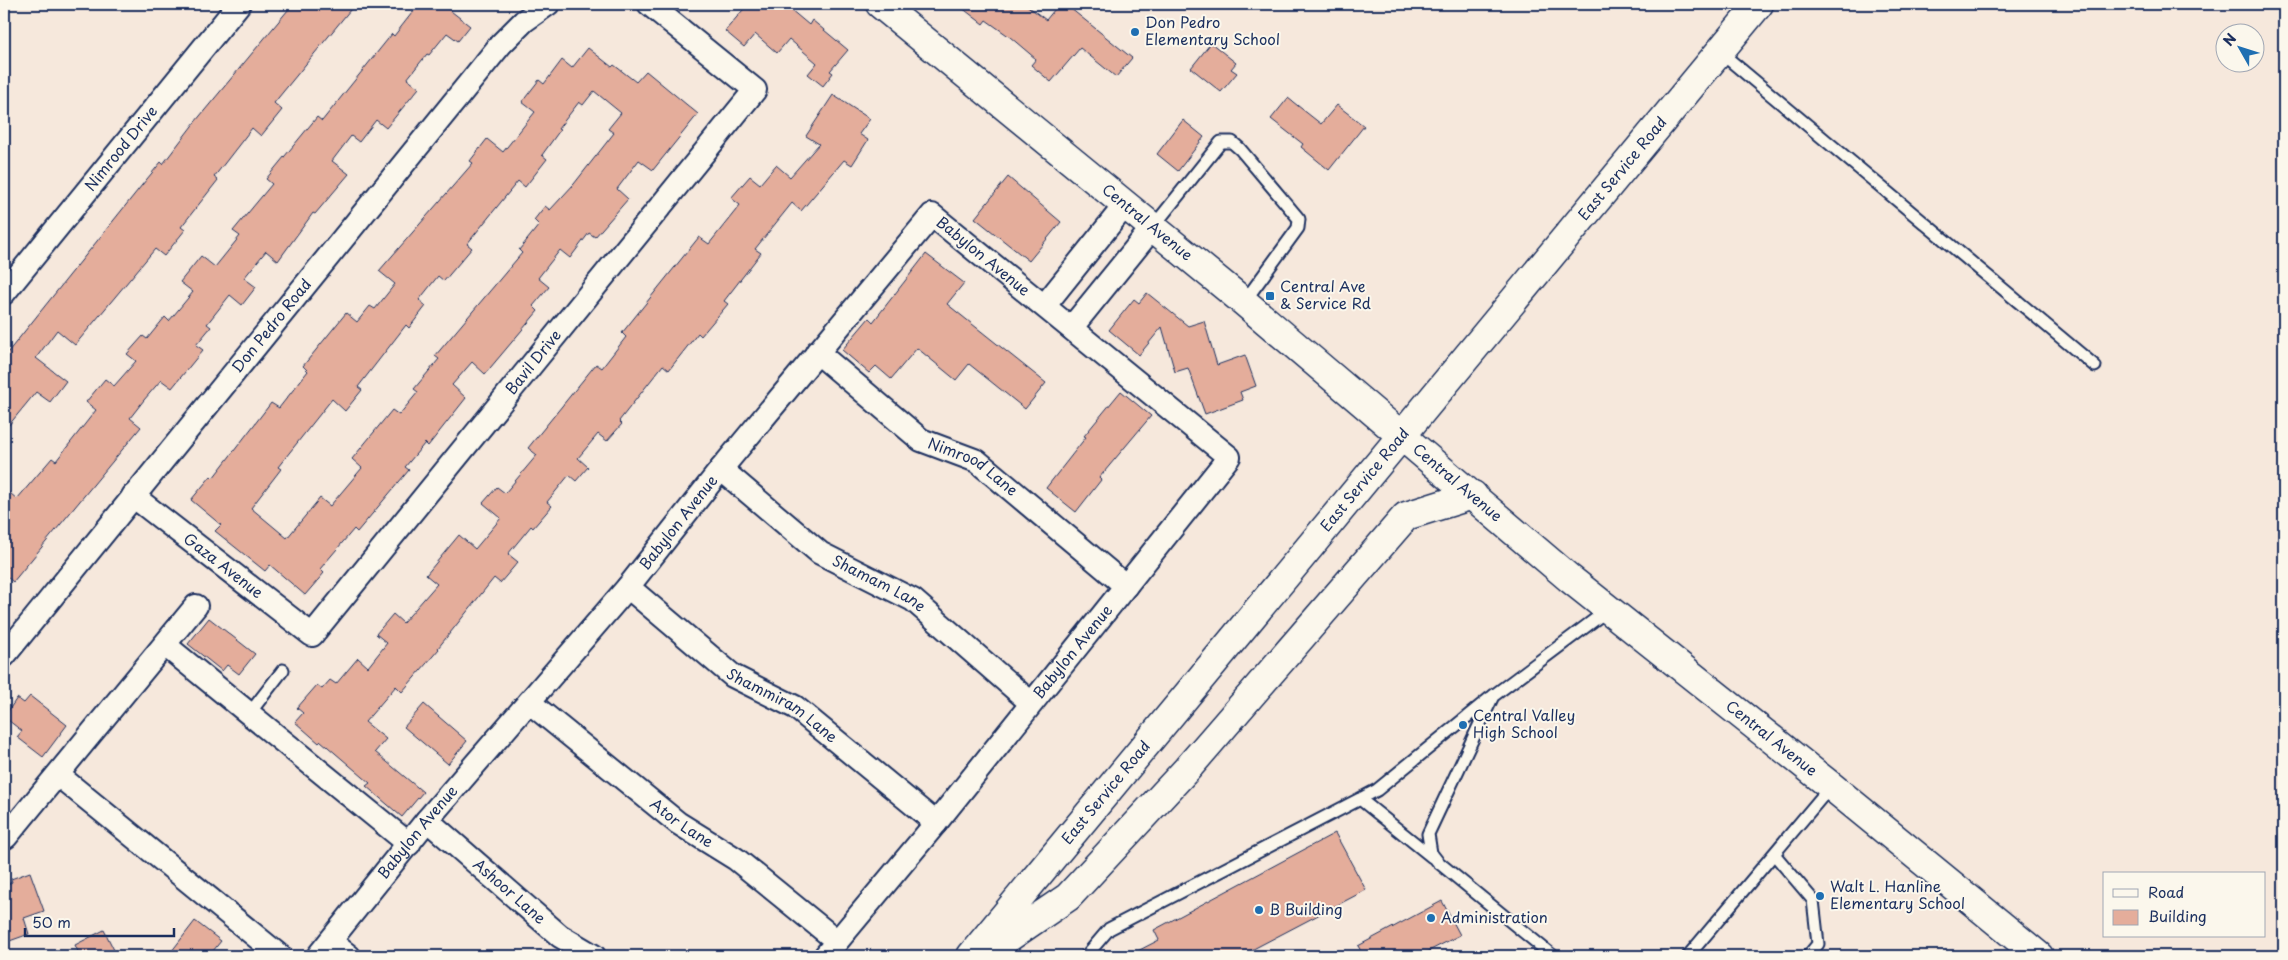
<svg xmlns="http://www.w3.org/2000/svg" width="2288" height="960" viewBox="0 0 2288 960" font-family="'Playpen Sans',sans-serif">
  <rect width="100%" height="100%" fill="#f6e8dc"/>
  <filter id="ink" filterUnits="userSpaceOnUse"><feTurbulence type="fractalNoise" baseFrequency=".02" numOctaves="2"/><feDisplacementMap in="SourceGraphic" scale="10" xChannelSelector="R" yChannelSelector="G"/><feConvolveMatrix kernelMatrix="1 2 1 2 8 2 1 2 1" color-interpolation-filters="sRGB"/></filter>
  <g filter="url(#ink)">
    <path fill="#e4ad9b" stroke="#1b2f5e" fill-rule="evenodd" d="M293,4H355L274,103L282,110L261,136L252,128L214,177L218,180L181,227L185,230L164,256L155,249L75,345L57,330L36,358L66,381L50,402L36,392L4,431V357L142,185L161,162L163,164L195,122Z
      M419,4H442L470,26L458,41L447,33L429,55L427,54L407,79L419,88L386,128L376,120L359,142L351,136L332,161L349,174L315,214L313,213L278,261L266,251L244,278L256,287L242,305L230,295L207,324L211,327L196,345L203,350L172,388L161,380L144,400L130,418L141,427L13,582L4,574V488L17,499L52,458L56,461L96,410L86,402L105,379L114,386L136,361L127,354L143,336L147,339L165,317L169,321L193,292L180,282L201,256L215,267L240,236L233,231L272,184L266,179L317,117L322,121L392,34L394,36Z
      M748,4H784L809,25L812,20L848,50L830,71L833,73L823,86L808,74L817,63L789,39L777,53L755,34L744,47L725,31Z
      M957,4H1025L1046,20L1059,4H1065L1132,58L1116,77L1080,48L1051,82L1031,65L1036,59L1010,37L986,20L983,24Z
      M1211,43L1236,63L1231,69L1237,73L1221,92L1191,68Z
      M588,48L612,67L614,65L636,82L646,71L698,114L653,170L639,160L617,189L628,199L595,237L589,233L570,258L560,250L538,278L549,287L533,306L538,311L485,374L472,362L452,385L466,398L428,446L425,443L405,467L409,470L357,532L354,529L320,569L324,573L305,595L270,565L265,571L215,531L221,525L191,500L211,476L213,478L271,403L279,408L308,371L303,366L346,313L357,322L370,306L375,309L395,284L379,271L473,163L470,161L487,139L503,152L535,112L522,102L539,80L544,84L562,60L572,68ZM594,91L621,113L608,129L614,133L574,184L550,210L545,206L534,220L539,225L519,250L522,253L435,356L439,359L414,389L418,392L399,415L392,410L352,459L362,468L330,506L320,498L287,538L251,508L281,469L278,467L332,399L345,411L362,390L358,387L406,325L409,328L426,306L419,300L438,276L444,281L472,248L467,244L518,181L525,187L547,159L542,155L560,130L558,129L579,102L583,105Z
      M833,95L870,119L859,134L868,140L852,165L844,160L801,211L792,203L755,249L761,253L724,301L728,304L701,336L698,333L669,370L663,365L619,421L622,424L607,441L598,434L578,458L588,467L576,481L569,475L547,502L552,506L533,528L531,526L508,554L518,562L500,583L494,578L438,648L439,649L402,692L396,686L365,722L386,739L375,752L423,792L402,817L366,786L370,783L321,741L319,743L295,722L303,713L297,708L317,685L322,689L330,680L336,684L358,658L368,667L387,643L376,634L393,614L403,623L437,584L426,575L459,535L475,549L501,518L483,503L497,487L505,493L537,455L528,448L596,364L602,368L626,337L622,333L699,237L709,244L740,205L731,198L750,176L760,184L776,165L790,177L819,144L806,136Z
      M1288,98L1321,124L1337,105L1364,126L1329,170L1301,147L1303,144L1271,119Z
      M1183,120L1204,137L1178,171L1157,154Z
      M1008,177L1061,222L1029,261L975,218Z
      M926,254L964,283L947,304L1046,383L1025,409L969,364L956,380L917,348L891,379L876,366L869,373L842,350L869,318L873,322Z
      M1147,293L1188,326L1204,321L1217,365L1245,355L1256,386L1240,392L1243,400L1205,414L1188,368L1175,372L1162,327L1139,355L1109,330L1134,299L1139,303Z
      M1121,391L1151,416L1099,478L1101,480L1076,512L1046,488L1086,437L1084,436Z
      M209,618L255,654L239,674L227,665L222,671L188,644Z
      M30,696L67,725L43,757L17,737L22,731L4,717L17,698L24,703Z
      M424,704L467,741L448,764L404,727Z
      M1335,833L1366,890L1240,956H1128L1159,940L1154,930Z
      M30,872L44,911L24,918L29,934L4,943V886L12,882L11,879Z
      M1442,901L1460,935L1419,956H1364L1358,946Z
      M195,921L221,941L209,956H168Z
      M104,930L117,956H80L75,945Z"/>
    <g fill="none" stroke-linecap="round" stroke-linejoin="round">
      <g stroke="#1b2f5e" stroke-width="15">
        <path id="service" d="M1720,52L2095,366
          M1153,227L1221,142H1232L1240,149L1299,219L1298,228L1244,302
          M249,714L283,670
          M1360,799L1377,790L1490,698
          M1774,854L1813,900L1818,944L1808,956
          M1086,956L1109,929L1360,799L1432,857
          M1553,956L1438,862L1431,853L1428,834L1493,696L1609,609
          M1688,956L1831,786"/>
      </g>
      <g stroke="#1b2f5e" stroke-width="26">
        <g id="minor">
          <path id="s1" d="M4,293L239,4"/>
          <path d="M1045,305L1126,204"/>
          <path d="M1072,327L1153,227"/>
          <path id="s2" d="M817,352L921,440L977,461L1126,586"/>
          <path id="s3" d="M721,469L820,553L913,600L1031,703"/>
          <path id="s4" d="M133,496L312,635L755,90L649,4"/>
          <path id="s5" d="M628,587L733,676L795,707L936,823"/>
          <path d="M165,645L409,844"/>
          <path id="s6" d="M4,656L501,44L524,21L548,4"/>
          <path id="s7" d="M529,702L678,823L736,859L837,941"/>
          <path d="M58,775L280,956"/>
          <path id="s8" d="M427,820L560,936L594,956"/>
          <path d="M6,837L196,606"/>
          <path d="M331,942L349,956"/>
          <path id="s9" d="M318,956L427,820L628,587L721,469L932,215L1229,457L936,823L825,956"/>
        </g>
      </g>
      <g stroke="#1b2f5e" stroke-width="31">
        <g id="tertiary">
          <path id="s10" d="M880,4L1244,302L1569,578L1831,786L2039,956"/>
          <path d="M986,953L1068,897L1187,769L1406,516L1473,495"/>
          <path id="s11" d="M971,956L1759,4"/>
        </g>
      </g>
      <use href="#service" stroke="#fbf7ec" stroke-width="11"/>
      <use href="#minor" stroke="#fbf7ec" stroke-width="22"/>
      <use href="#tertiary" stroke="#fbf7ec" stroke-width="28"/>
    </g>
  </g>
  <g fill="#1f6fb2" stroke="#fbf7ec" stroke-width="2">
    <circle cx="1135" cy="32" r="5"/>
    <rect x="1265" y="291" width="10" height="10" rx="2.5"/>
    <circle cx="1463" cy="725" r="5"/>
    <circle cx="1820" cy="896" r="5"/>
    <circle cx="1259" cy="910" r="5"/>
    <circle cx="1431" cy="918" r="5"/>
  </g>
  <g text-anchor="middle" stroke-width="4" stroke-linejoin="round" paint-order="stroke">
    <g font-size="15" fill="#1b2f5e" stroke="#fbf7ec" text-anchor="start">
      <text x="1145" y="28">Don Pedro<tspan x="1145" dy="17">Elementary School</tspan></text>
      <text x="1280" y="292">Central Ave<tspan x="1280" dy="17">&amp; Service Rd</tspan></text>
      <text x="1473" y="721">Central Valley<tspan x="1473" dy="17">High School</tspan></text>
      <text x="1830" y="892">Walt L. Hanline<tspan x="1830" dy="17">Elementary School</tspan></text>
      <text x="1269" y="915">B Building</text>
      <text x="1441" y="923">Administration</text>
    </g>
    <g font-size="15" fill="#1b2f5e" stroke="#fbf7ec">
      <text dy="5" stroke="none"><textPath href="#s1" startOffset="186">Nimrood Drive</textPath></text>
      <text dy="5" stroke="none"><textPath href="#s11" startOffset="1022">East Service Road</textPath></text>
      <text dy="5" stroke="none"><textPath href="#s10" startOffset="345">Central Avenue</textPath></text>
      <text dy="5" stroke="none"><textPath href="#s9" startOffset="1028">Babylon Avenue</textPath></text>
      <text dy="5" stroke="none"><textPath href="#s6" startOffset="425">Don Pedro Road</textPath></text>
      <text dy="5" stroke="none"><textPath href="#s4" startOffset="578">Bavil Drive</textPath></text>
      <text dy="5" stroke="none"><textPath href="#s2" startOffset="195">Nimrood Lane</textPath></text>
      <text dy="5" stroke="none"><textPath href="#s11" startOffset="618">East Service Road</textPath></text>
      <text dy="5" stroke="none"><textPath href="#s10" startOffset="750">Central Avenue</textPath></text>
      <text dy="5" stroke="none"><textPath href="#s9" startOffset="564">Babylon Avenue</textPath></text>
      <text dy="5" stroke="none"><textPath href="#s4" startOffset="114">Gaza Avenue</textPath></text>
      <text dy="5" stroke="none"><textPath href="#s3" startOffset="196">Shamam Lane</textPath></text>
      <text transform="translate(1073 652) rotate(-51)" y="5">Babylon Avenue</text>
      <text dy="5" stroke="none"><textPath href="#s5" startOffset="195">Shammiram Lane</textPath></text>
      <text dy="5" stroke="none"><textPath href="#s10" startOffset="1155">Central Avenue</textPath></text>
      <text dy="5" stroke="none"><textPath href="#s11" startOffset="212">East Service Road</textPath></text>
      <text dy="5" stroke="none"><textPath href="#s7" startOffset="195">Ator Lane</textPath></text>
      <text dy="5" stroke="none"><textPath href="#s9" startOffset="159">Babylon Avenue</textPath></text>
      <text dy="5" stroke="none"><textPath href="#s8" startOffset="109">Ashoor Lane</textPath></text>
    </g>
  </g>
  <rect width="2288" height="960" fill="none" stroke="#fbf7ec" stroke-width="20"/>
  <rect x="10" y="10" width="2268" height="940" fill="none" stroke="#1b2f5e" stroke-width="2" filter="url(#ink)"/>
  <rect x="2103" y="872" width="162" height="65" fill="#fbf7ec" stroke="#a1a7b3"/>
  <rect x="2113" y="889" width="25" height="8" fill="#fbf7ec" stroke="#a1a7b3"/>
  <text x="2148" y="898" font-size="15" fill="#1b2f5e">Road</text>
  <rect x="2113" y="910" width="25" height="15" fill="#e4ad9b" stroke="#a1a7b3"/>
  <text x="2148" y="922" font-size="15" fill="#1b2f5e">Building</text>
  <g transform="translate(2240 48) rotate(309)"><circle r="24" fill="#fbf7ec" stroke="#a1a7b3"/>
  <path d="M0-4L9 19L0 12L-9 19Z" fill="#1f6fb2"/>
  <text y="-8" font-size="14" font-weight="bold" text-anchor="middle" fill="#1b2f5e">N</text>
  </g>
  <path d="M25 928v8h149v-8" fill="none" stroke="#1b2f5e" stroke-width="2.5"/>
  <text x="32" y="928" font-size="15" fill="#1b2f5e" stroke="#fbf7ec" stroke-width="4" paint-order="stroke">50 m</text>
</svg>
